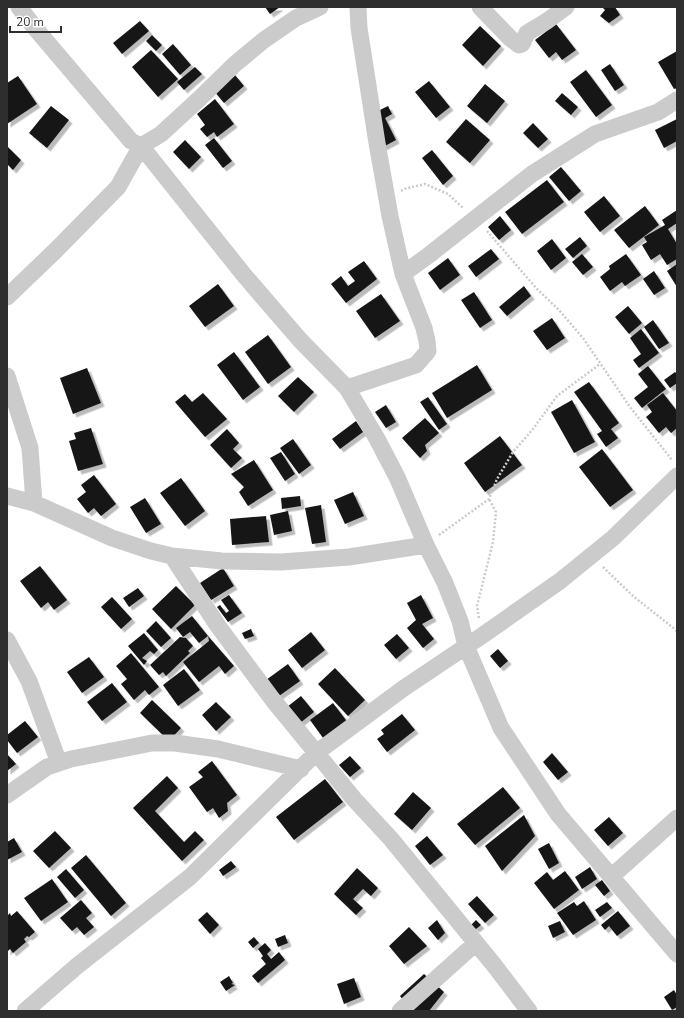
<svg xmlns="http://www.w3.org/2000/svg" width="684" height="1018" viewBox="0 0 684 1018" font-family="'Nunito Sans',sans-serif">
  <defs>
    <filter id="shadow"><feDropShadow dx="3.5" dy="3.5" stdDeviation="0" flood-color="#0004"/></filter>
  </defs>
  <rect width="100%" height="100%" fill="#fff"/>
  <path fill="#151515" filter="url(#shadow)" d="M265,7H280L270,14Z
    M602,7H615L620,15L609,23L600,16L605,10Z
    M140,21L149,31L122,54L113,43Z
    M556,24L576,50L562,60L556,52L549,58L535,40Z
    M480,26L501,46L483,66L462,45Z
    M152,35L162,45L156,51L146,41Z
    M173,44L191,65L180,75L162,54Z
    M151,50L178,79L158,97L132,67Z
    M677,51V88L674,89L658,62Z
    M610,64L624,85L615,91L601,70Z
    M195,67L202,74L184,90L177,82Z
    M586,70L612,105L596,117L570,82Z
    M235,75L244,86L224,103L214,91Z
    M18,76L37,104L7,124V83Z
    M429,81L450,107L436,118L415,92Z
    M485,84L505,101L487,123L467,106Z
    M562,93L578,107L571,115L555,101Z
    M215,99L234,124L217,137L214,132L207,137L200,129L205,125L197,114Z
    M51,106L69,120L47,148L29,133Z
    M388,106L392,114L385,118L396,140L383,147L368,116Z
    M466,119L490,140L470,163L446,142Z
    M677,119V141L664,148L655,130Z
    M533,123L548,139L538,148L523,133Z
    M214,138L232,161L223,168L205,145Z
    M185,140L201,157L189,169L173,152Z
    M7,146L21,160L13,170L7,164Z
    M432,150L453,176L443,185L422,158Z
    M561,167L581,191L569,201L549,177Z
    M547,180L564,202L522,234L505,212Z
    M604,196L620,216L600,232L584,212Z
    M645,206L659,225L629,248L614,230Z
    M677,210V223L668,229L677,244V259L667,265L660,254L651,260L642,245L647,242L644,237L665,225L662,220Z
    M500,216L511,230L499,240L488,227Z
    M580,237L587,246L573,258L565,249Z
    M552,239L566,258L551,270L537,251Z
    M491,249L499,259L476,277L468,266Z
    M582,254L593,267L583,275L572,262Z
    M626,254L641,275L625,286L622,282L610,291L600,277L610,269L609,266Z
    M448,258L460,275L440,290L428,273Z
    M364,261L377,279L346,303L331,284L341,276L348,286L355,281L348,272Z
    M677,264V287L667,271Z
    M654,271L665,288L654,295L643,279Z
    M218,284L234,306L205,327L189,306Z
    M524,286L531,296L507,316L499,307Z
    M474,292L492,320L480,328L461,300Z
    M381,294L400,321L375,338L356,311Z
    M628,306L642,323L629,334L615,317Z
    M552,318L565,338L547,350L533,331Z
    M653,320L669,343L659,349L644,327Z
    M641,329L659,353L639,368L633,360L641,354L630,338Z
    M268,335L291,367L268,384L245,352Z
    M234,352L260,387L243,400L217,365Z
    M477,365L492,390L447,418L432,393Z
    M648,366L666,389L642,408L634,398L648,387L638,374Z
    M87,368L101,403L73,414L60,378Z
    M675,372L677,374V383L670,388L664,380Z
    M298,377L314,392L294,412L278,396Z
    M589,382L619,423L611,429L618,438L606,447L597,434L602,431L574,392Z
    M203,393L227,419L205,437L175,402L185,394L192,402Z
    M663,393L677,411V428L671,433L666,427L659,433L646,417L652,412L647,405Z
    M428,397L447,424L439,430L420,402Z
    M572,400L595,442L574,453L551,412Z
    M386,405L396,422L386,428L375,412Z
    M425,418L439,433L425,445L427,451L420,458L402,438Z
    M356,421L363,432L340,449L332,439Z
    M91,428L103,464L78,471L69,441L76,439L74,433Z
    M227,429L239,443L233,449L242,458L231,468L210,445Z
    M500,436L522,465L485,492L464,463Z
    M293,439L311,465L299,474L280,448Z
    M602,449L633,490L610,507L579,467Z
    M281,452L295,474L285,481L270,458Z
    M254,460L273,490L248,506L239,492L244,487L231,474Z
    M94,475L116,504L101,516L94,508L88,513L77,499L86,492L81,485Z
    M181,478L205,511L185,526L160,493Z
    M353,492L364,516L345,524L334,500Z
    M300,496L301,506L282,509L281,498Z
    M145,498L161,524L146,533L130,507Z
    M321,505L326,542L312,544L305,508Z
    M288,511L292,531L274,535L270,515Z
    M266,516L269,542L232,545L230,519Z
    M40,566L67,600L54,610L48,602L41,608L20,581Z
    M223,568L234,586L211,600L200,583Z
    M176,586L195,605L171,629L152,609Z
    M138,588L144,596L129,607L123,598Z
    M229,595L242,613L228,622L217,607L220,605L226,613L229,611L221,600Z
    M421,595L433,618L422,624L434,639L423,648L407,628L416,620L407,603Z
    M112,597L132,619L121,629L101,607Z
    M192,616L208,636L199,643L190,632L183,637L176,628Z
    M156,621L171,638L161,647L146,631Z
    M251,629L254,636L245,639L242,633Z
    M311,632L325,650L302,668L288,650Z
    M144,633L158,650L154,654L150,651L142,658L147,661L144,665L128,646Z
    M397,634L409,648L396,659L384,645Z
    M208,636L234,666L225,674L219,666L199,682L183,662L209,641Z
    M180,637L186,638L193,646L188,651L190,653L166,676L163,672L159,675L150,665Z
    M498,649L508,661L500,668L490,656Z
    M131,653L159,687L149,695L145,690L134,700L121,684L127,679L116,666Z
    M89,657L104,677L82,693L67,672Z
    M288,664L300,681L279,696L266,680Z
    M335,668L365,700L348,716L318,684Z
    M184,669L200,690L178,706L163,685Z
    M112,683L127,702L102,721L87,702Z
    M301,696L314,712L300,723L287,707Z
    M152,700L181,728L169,741L140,713Z
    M216,702L231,717L216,731L202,715Z
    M333,703L349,724L326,742L310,720Z
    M402,714L415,730L387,752L377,739L384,734L381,730Z
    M25,721L38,737L17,753L7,740V735Z
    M552,753L568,772L558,780L543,762Z
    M7,754L16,764L7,771Z
    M350,756L361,768L350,777L339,765Z
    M212,761L237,795L227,803L228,811L219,818L213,808L207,812L189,787L203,777L198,772Z
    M167,776L178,788L155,811L184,842L195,831L204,840L182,861L133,808Z
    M325,779L343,802L294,840L276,817Z
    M503,787L520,808L475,845L457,824Z
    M413,792L431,808L412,830L394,814Z
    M524,815L535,836L502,871L485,846Z
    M609,817L623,833L608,846L594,830Z
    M55,831L71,848L49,868L33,851Z
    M427,836L443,855L430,865L415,846Z
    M14,838L22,852L7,860V842Z
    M549,843L559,863L549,869L538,849Z
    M86,855L126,903L111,916L71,868Z
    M231,861L236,867L223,876L219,870Z
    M590,867L597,879L582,889L575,877Z
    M357,868L378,888L371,896L363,889L353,899L363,908L356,915L334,894Z
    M66,869L84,890L75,898L57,877Z
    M565,871L579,890L554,909L534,883L547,872L553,880Z
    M52,879L68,902L41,921L24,898Z
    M602,880L610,891L604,896L595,885Z
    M477,896L494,915L485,923L468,904Z
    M81,900L92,913L86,918L94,927L84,935L77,927L72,931L60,918Z
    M584,901L596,920L573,935L557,913L574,902L577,906Z
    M607,902L612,908L600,917L595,910Z
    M17,911L35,932L29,937L27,936L24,939L26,942L13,953L10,949L7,952V916L10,913L11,916Z
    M618,911L630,926L617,936L609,926L605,930L601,925Z
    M207,912L219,925L210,934L198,920Z
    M437,920L445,933L438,940L428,928Z
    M476,920L481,925L476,929L471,925Z
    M560,921L565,932L553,938L548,926Z
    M409,927L427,946L404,964L389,946Z
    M285,935L288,943L278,947L275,939Z
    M254,937L259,943L253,948L248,942Z
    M265,943L271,950L267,954L271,959L279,952L285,960L258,983L252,976L266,964L261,958L263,956L258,949Z
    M424,974L444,992L429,1011H411L400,996Z
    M229,976L233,983L231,984L235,985L226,991L220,982Z
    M354,978L361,997L344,1004L337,984Z
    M674,990L677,995V1007L672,1010L664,997Z"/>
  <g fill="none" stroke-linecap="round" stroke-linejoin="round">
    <path stroke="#cbcbcb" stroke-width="2.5" stroke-dasharray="2 2" stroke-linecap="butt" d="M401,191L404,189L425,184L448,194L463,208
      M487,231L537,289L559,310L583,338L630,407L672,460
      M439,535L489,499L497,479L513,452L533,429L557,396L600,364
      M603,567L633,596L677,631
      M479,618L477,606L493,542L496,512L489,499"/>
    <path stroke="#cbcbcb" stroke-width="17" d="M19,7L35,28L131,141L141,146L244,275L300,340L347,388L376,437L397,477L426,545L445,583L460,621L466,646L501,728L558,814L677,954
      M480,7L511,39L519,45L522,44L527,33L547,21L566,7
      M403,274L429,255L532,174L595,134L658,112L677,100
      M7,297L56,250L118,187L141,146L161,134L198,100L235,64L264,40L296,18L320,7
      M7,376L30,448L34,503
      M347,388L416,365L428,351L427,341L424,328L403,274L390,216L377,143L359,28L358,7
      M7,496L34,503L112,538L151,551L172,556L222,561L281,562L349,557L426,545
      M172,556L218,626L273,700L354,799L391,839L494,965L529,1011
      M7,640L29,681L59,763
      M7,795L47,767L71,759L152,743H175L218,749L301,769
      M612,876L677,818
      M25,1011L77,966L190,877L316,753L404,688L483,635L560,581L613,538L677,476
      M400,1011L476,943"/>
  </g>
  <rect width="684" height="1018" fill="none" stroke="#2e2e2e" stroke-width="16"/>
  <path d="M10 26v6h51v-6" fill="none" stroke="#2e2e2e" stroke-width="2"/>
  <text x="16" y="26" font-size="12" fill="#2e2e2e" stroke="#ffffff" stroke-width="3" paint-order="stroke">20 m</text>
</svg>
